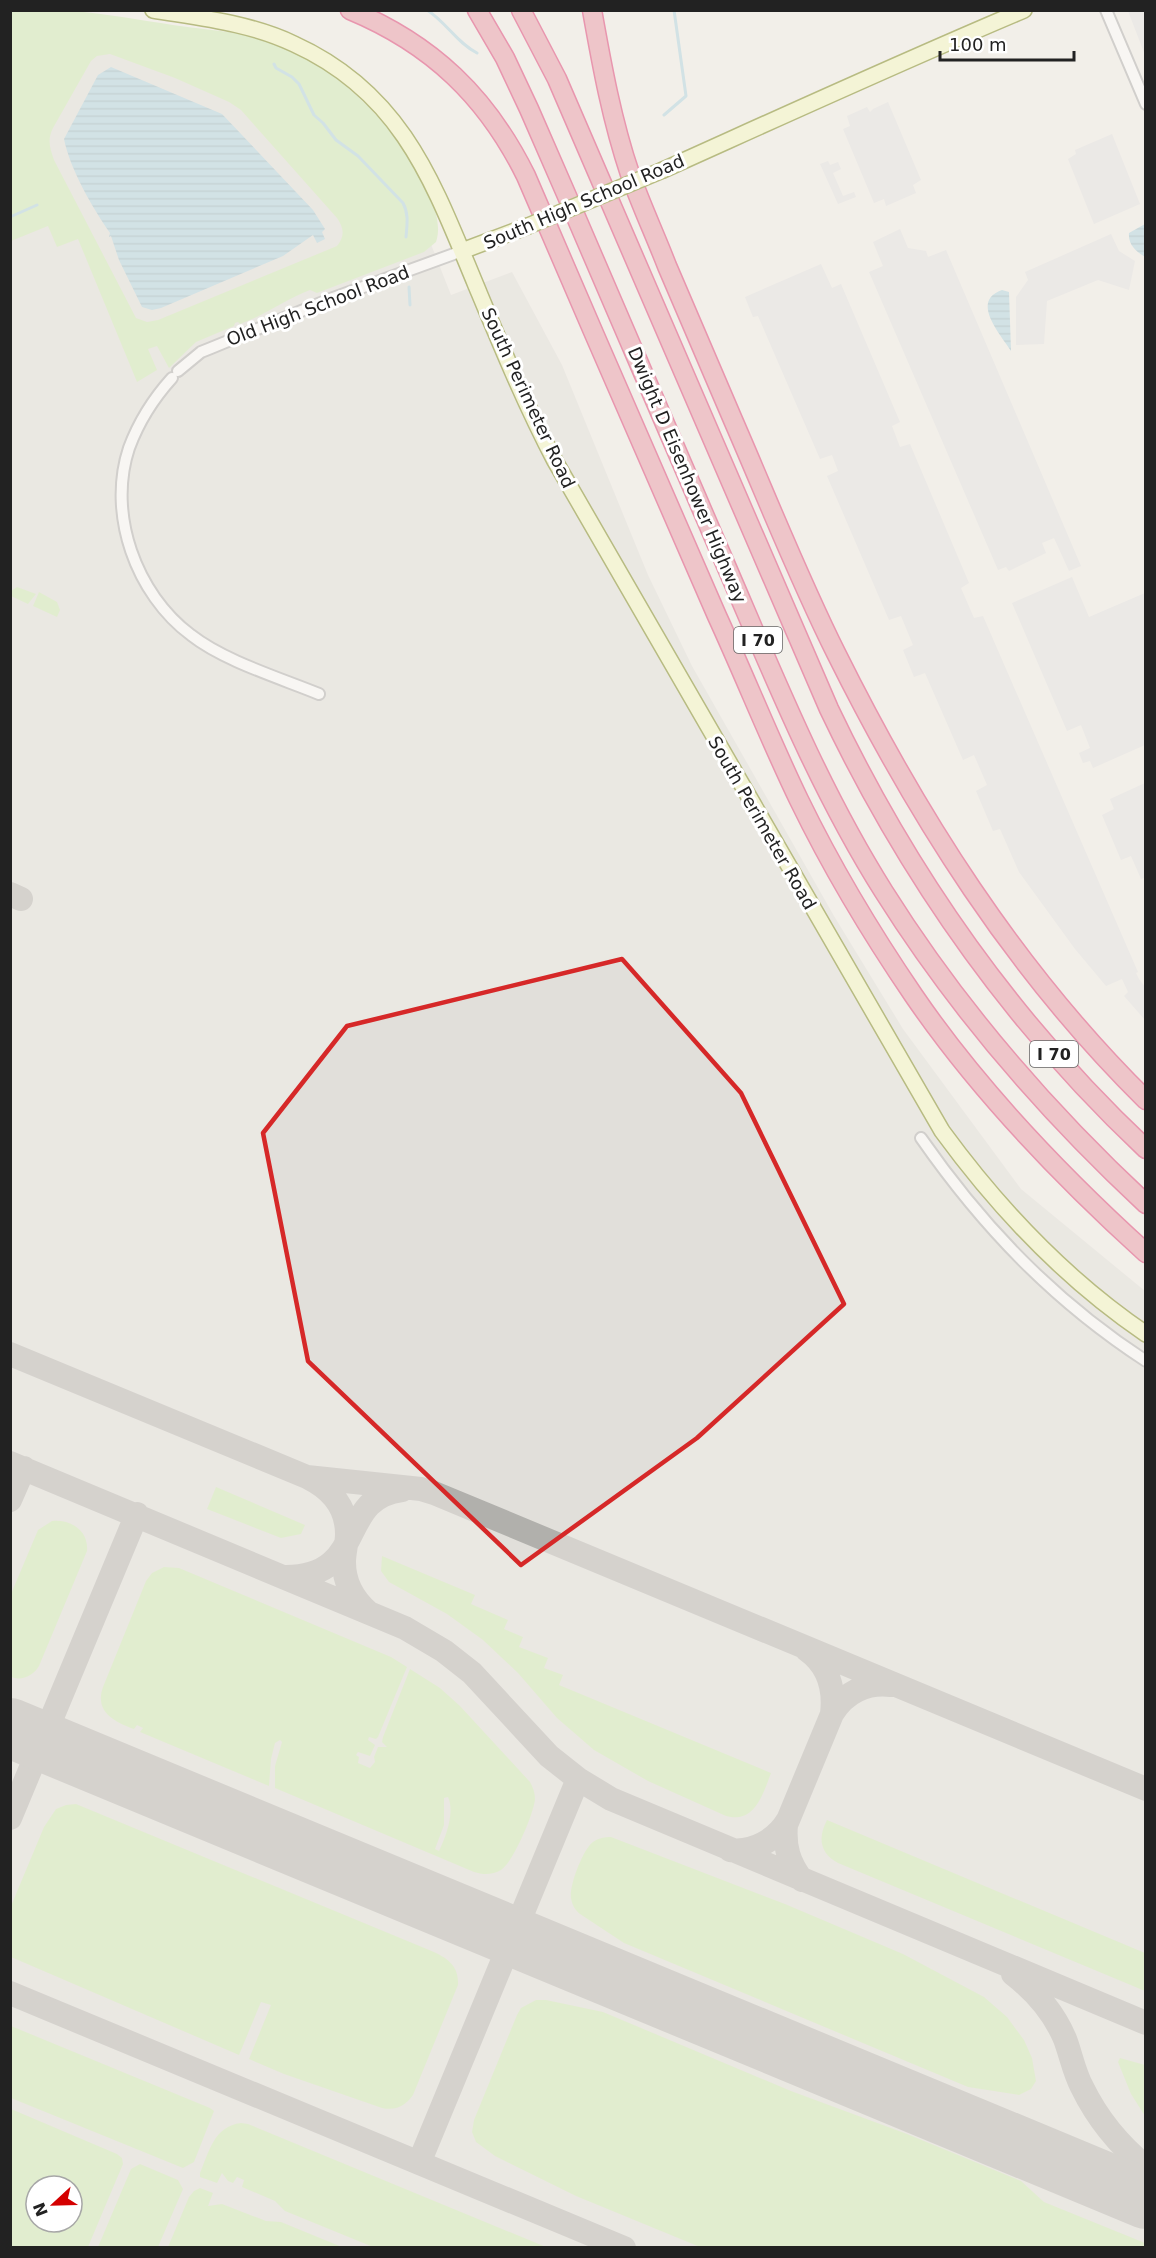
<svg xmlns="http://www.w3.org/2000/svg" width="1156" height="2258" viewBox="0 0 1156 2258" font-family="'DejaVu Sans',sans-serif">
  <defs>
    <pattern id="water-rules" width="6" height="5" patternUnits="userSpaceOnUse" patternTransform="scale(1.5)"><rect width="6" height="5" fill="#aad3df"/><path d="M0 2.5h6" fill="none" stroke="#92b5bf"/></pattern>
  </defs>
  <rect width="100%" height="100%" fill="#f2efe9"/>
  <path fill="#e1dfda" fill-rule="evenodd" d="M52,10L182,32L423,224L451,295L512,272L562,365L648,575L692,666L834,916L903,1029L1021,1189L1145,1291L1146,2247H11L10,11ZM36,2186H72V2222H36Z"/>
  <path fill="#cdebb0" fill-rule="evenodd" d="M11,10C31,11 53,9 74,11C107,14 141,20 173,25C197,29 222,30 246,35C317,51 381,107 416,170C427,190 444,219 436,242L424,252L317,293L310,290C286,299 265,315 240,324L238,322L235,323L234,326L196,342L169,368L157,346L148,349L157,370L137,382L78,239L57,247L48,226L11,241ZM110,54L175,78L229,102L241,110L337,218C344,228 345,236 337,246L158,320L147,322L136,318L54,160C50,148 47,140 53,128L91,61L97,56Z
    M17,587L36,594L28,604L11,596V591Z
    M39,592L57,602L60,610L57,617L33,606Z
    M216,1487L305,1525L301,1534L281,1538L207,1509Z
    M52,1521C71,1519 89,1531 87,1551L39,1666C33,1676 22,1681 11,1677V1594L38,1530Z
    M382,1556L475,1595L471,1604L508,1620L504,1629L523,1637L519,1647L548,1658L544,1668L563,1675L559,1685L771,1773C763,1794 755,1824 726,1816L648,1781L594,1750L557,1718L518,1673L483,1640L447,1614L389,1582L381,1571Z
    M164,1567L179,1568L391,1657L407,1667L378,1737L376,1739L369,1737L368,1740L375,1745L370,1756L358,1752L356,1755L359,1757L358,1763L370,1768L375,1762L374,1757L378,1747H387L382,1742L383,1737L410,1669L440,1688L460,1706L530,1782C533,1787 535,1793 535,1799C534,1813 513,1863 501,1870C493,1875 483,1875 474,1872L275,1788V1766L282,1742L280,1740L275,1743L271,1759L269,1786L140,1732L143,1728L137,1725L134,1729C115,1722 94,1712 103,1687L146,1581L152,1573ZM448,1797C455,1812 446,1837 439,1851L435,1849L444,1825V1798Z
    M76,1804L434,1952C449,1959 459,1967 458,1985L413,2095C405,2106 396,2111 382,2108L284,2074L249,2059L271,2005L261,2002L239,2055L11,1957V1906L44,1827L56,1809L66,1805Z
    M827,1820L1145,1953V1991L838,1863C819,1853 818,1837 827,1820Z
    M611,1837L785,1904L903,1954L984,1997L1007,2017L1024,2040L1032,2058L1036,2081L1031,2089L1019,2095L968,2087L624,1943L580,1914C575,1910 572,1905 571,1898C569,1886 583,1849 593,1842C598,1838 605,1837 611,1837Z
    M536,2000H546L603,2012L791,2091L907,2134L1021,2181L1044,2202L1145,2243V2247H700L576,2196L495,2156L476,2142L472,2132L474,2120L517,2015L521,2008Z
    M11,2026L210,2108L214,2111L194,2162L183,2168L11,2098Z
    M1120,2058L1145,2065V2116L1131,2094L1118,2062Z
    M11,2109L117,2154L122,2158L123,2164L88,2247H11ZM36,2186H72V2222H36Z
    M241,2123L248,2124L546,2247H373L285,2211L275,2201L242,2187L244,2180L237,2177L233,2183L228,2181L222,2173L217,2183L200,2177V2173C209,2152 214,2126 241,2123Z
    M140,2164L178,2180L183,2189L158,2247H98L131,2169Z
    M200,2188L213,2193L208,2206L222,2204L266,2221L281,2222L342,2247H168L189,2197L194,2191Z"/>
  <path fill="#e2e2e2" d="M1128,11H1145V55Z
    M888,102L921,180L913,185L916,193L886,206L884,199L874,203L843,129L850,126L847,116L867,107L870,112L873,109Z
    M1112,134L1140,204L1094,224L1068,159L1076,154L1075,150Z
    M828,161L830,165L838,162L841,169L833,173L843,196L854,192L856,197L838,204L820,164Z
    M900,229L908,248L926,251L928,257L946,250L1081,566L1069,571L1054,538L1042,543L1046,553L1009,571L1006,567L998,570L869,272L883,266L873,242Z
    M1111,234L1119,251L1135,261L1129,290L1098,280L1047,301L1044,344L1016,345V297L1028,280L1025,272Z
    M821,264L832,288L841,284L900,422L892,426L900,447L910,444L969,583L961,588L974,618L983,616L1138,972L1136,973L1139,979L1145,987V1020L1124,996L1128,992L1122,979L1106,986L1075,949L1019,872L1000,829L993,831L976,791L987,785L974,755L963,760L925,673L914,677L903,650L913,645L901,616L889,620L827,476L838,471L832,455L820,459L758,316L753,317L745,297Z
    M1072,577L1089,617L1145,593V745L1093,768L1090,761L1083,763L1079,753L1090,748L1081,725L1067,731L1012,603Z
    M1145,783V881L1144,878L1141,879L1131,856L1121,860L1102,815L1114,809L1110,799Z"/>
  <path fill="url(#water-rules)" d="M111,67L222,114L313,210L325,229L322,232L325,239L317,243L313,235L283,256L161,308L152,310L142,307L119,260L111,236L109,237L110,233C92,207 70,169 64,139L98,75Z
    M1145,224V257C1136,251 1128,245 1129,233Z
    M1002,290L1009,292L1011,351C1000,334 970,301 1002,290Z"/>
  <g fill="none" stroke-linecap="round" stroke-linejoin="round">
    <path stroke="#aad3df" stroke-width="3" d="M427,10C446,22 457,43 477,53
      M274,64L276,68L292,77L299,84L314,115L323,123L336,140L358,156L403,203C409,214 407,225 406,237
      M664,115L686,96L674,10
      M10,217L37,205
      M409,287L410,305"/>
    <path stroke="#b1b0ac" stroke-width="24" d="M10,894L21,899
      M10,1354L307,1477L421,1489L434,1493L1146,1789
      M10,1463L405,1628L444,1651L472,1673L549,1756L578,1779L611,1799L1146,2023
      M309,1478C331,1489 347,1508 347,1534C347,1543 344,1553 344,1562C344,1582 353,1599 368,1612
      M10,1500L24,1468
      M286,1577C368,1577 336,1498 402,1490
      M807,1650C828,1665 835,1689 832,1714
      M10,1818L137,1514
      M730,1850C753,1853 776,1840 788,1820
      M802,1880C789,1863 784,1847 786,1825L832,1714C845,1692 867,1682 891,1685
      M1013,1974C1035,1991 1054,2013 1065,2039C1071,2055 1074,2072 1082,2087C1097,2118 1119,2145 1146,2167
      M10,1993L624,2248
      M419,2163L578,1779"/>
    <path stroke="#b1b0ac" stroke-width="60" d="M10,1728L1146,2199"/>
    <g stroke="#a9a9a9" stroke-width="14">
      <path id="street" d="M1106,10L1146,104
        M178,371L201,352L211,348L333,298L462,251
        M172,378C153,399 139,421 129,448C107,514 136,594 191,635C224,661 280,678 319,694
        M921,1138C983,1227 1054,1301 1146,1361"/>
    </g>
    <g stroke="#707d05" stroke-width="18">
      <path id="secondary" d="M153,10C201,18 250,23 294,44C402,93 433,182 475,283C500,343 525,404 555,461L942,1131C999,1209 1065,1279 1146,1334
        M663,170C783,116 903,61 1024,10
        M462,251L528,226"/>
    </g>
    <g stroke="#dc2a67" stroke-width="21">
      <path id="highway" d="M350,10C432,44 487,97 526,176C589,323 653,469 717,616C745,677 770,740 799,800C832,868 871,933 914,996C979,1091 1060,1175 1146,1253
        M477,10L505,58L529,109C594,257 657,406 721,554C771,669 817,786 884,892C957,1008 1046,1111 1146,1204
        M521,10L557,79L829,709C907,873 1013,1024 1146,1149
        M592,10C602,66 612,121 630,174C641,205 655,235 667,266C689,317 711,369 733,420C767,498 798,577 836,653C917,816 1015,971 1146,1100"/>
    </g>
    <use href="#street" stroke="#fff" stroke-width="10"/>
    <use href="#secondary" stroke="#f7fabf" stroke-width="15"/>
    <use href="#highway" stroke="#e892a2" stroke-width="18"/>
    <g stroke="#707d05" stroke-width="18" stroke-linecap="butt">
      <path id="secondary-bridge" d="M528,226L663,170"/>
    </g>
    <use href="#secondary-bridge" stroke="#f7fabf" stroke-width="15"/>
  </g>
  <path d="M0 0H1156V2258H0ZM622,959L741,1093L844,1304L697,1438L521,1565L308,1361L263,1133L347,1026Z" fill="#f2efe9" fill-opacity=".55" fill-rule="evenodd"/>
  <path fill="none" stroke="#d62828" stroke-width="4.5" stroke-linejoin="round" d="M622,959L741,1093L844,1304L697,1438L521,1565L308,1361L263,1133L347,1026Z"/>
  <g text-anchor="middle" stroke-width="6" stroke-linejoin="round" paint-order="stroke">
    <g fill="#fff" stroke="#646464" stroke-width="1.5">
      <rect x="734" y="627" width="48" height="26" rx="4.5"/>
      <rect x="1030" y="1041" width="48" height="26" rx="4.5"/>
    </g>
    <g font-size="16" font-weight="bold" fill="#222">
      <text x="758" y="646">I 70</text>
      <text x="1054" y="1060">I 70</text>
    </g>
    <g font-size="18" fill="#222" stroke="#fff">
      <text transform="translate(584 202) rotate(-23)" y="6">South High School Road</text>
      <text transform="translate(318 306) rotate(-21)" y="6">Old High School Road</text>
      <text transform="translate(528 398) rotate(65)" y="6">South Perimeter Road</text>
      <text transform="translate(687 475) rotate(67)" y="6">Dwight D Eisenhower Highway</text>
      <text transform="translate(762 823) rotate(60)" y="6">South Perimeter Road</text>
    </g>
  </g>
  <rect width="1156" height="2258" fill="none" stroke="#222222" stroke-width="24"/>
  <g transform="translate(54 2204) rotate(248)"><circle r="28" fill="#ffffff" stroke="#a7a7a7" stroke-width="1.5"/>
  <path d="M0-4.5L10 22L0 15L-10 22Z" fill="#d40000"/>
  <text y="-9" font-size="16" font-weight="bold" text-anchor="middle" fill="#222222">N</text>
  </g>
  <path d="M940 51v9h134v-9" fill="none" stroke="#222222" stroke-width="3"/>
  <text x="949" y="51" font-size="18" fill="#222222" stroke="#ffffff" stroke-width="4.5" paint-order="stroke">100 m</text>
</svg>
